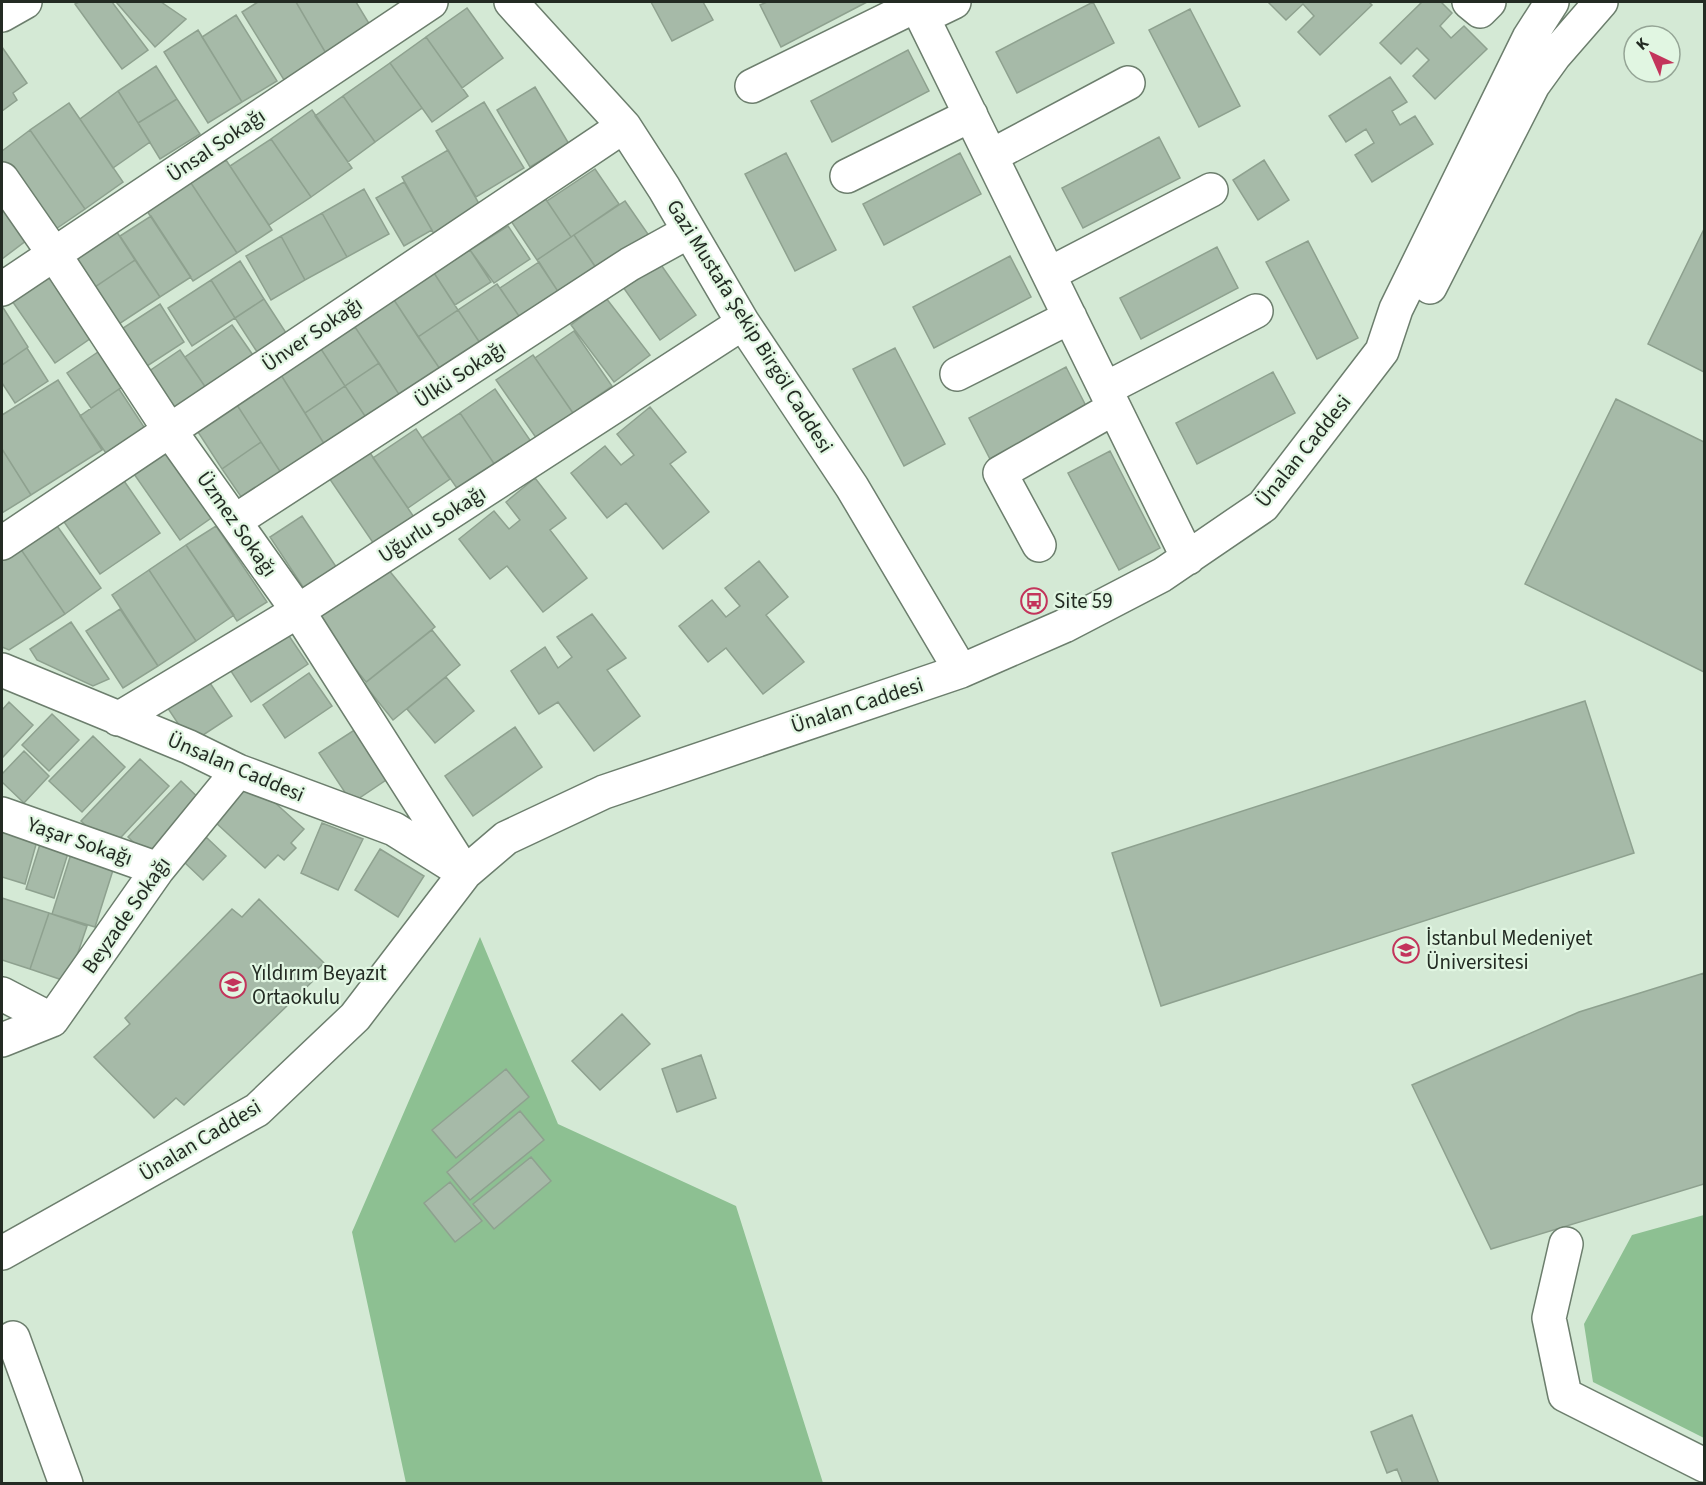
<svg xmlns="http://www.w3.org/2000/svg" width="1706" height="1485" viewBox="0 0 1706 1485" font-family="'Source Sans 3',sans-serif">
  <rect width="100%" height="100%" fill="#d4e9d5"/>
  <path fill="#8dc092" d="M480,937L558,1124L736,1206L823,1483H406L352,1232Z
    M1704,1215V1438L1593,1382L1584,1324L1632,1235Z"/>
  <path fill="#a6baa8" stroke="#8ea18f" stroke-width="1.5" d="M79,2H112L148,50L122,69L75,4Z
    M116,2H161L186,19L155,47Z
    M258,2H296L331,62L289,88L242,12Z
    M296,2H356L376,35L331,62Z
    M651,2H703L713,20L672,41Z
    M767,2H867L781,47L760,5Z
    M1093,2L1114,43L1017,93L996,52Z
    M1268,2H1369L1372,5L1320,55L1298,32L1314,16L1303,4L1286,20Z
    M1422,2H1441L1452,13L1440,26L1451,38L1464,26L1487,49L1435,99L1413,76L1429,60L1417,48L1401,64L1380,43Z
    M467,8L503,58L462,88L426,37Z
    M1190,9L1240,106L1199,127L1149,30Z
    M236,15L277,81L242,102L202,37Z
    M198,30L242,102L208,123L164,52Z
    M426,37L468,96L432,122L390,63Z
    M2,47L27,83L13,93L17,100L2,111Z
    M908,50L929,91L832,142L811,101Z
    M390,63L422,108L375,142L343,96Z
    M156,66L177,99L138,123L118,91Z
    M1390,77L1407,102L1392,111L1400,125L1415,116L1433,144L1372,182L1355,155L1374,143L1366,129L1346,142L1329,116Z
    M535,87L569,144L530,167L497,110Z
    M118,91L150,142L113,168L80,119Z
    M343,96L375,142L348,162L315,116Z
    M177,99L200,134L160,159L138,123Z
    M484,102L524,168L476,197L436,131Z
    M69,103L123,182L85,209L30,130Z
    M312,110L352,168L311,197L271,139Z
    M30,130L85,209L47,235L2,168V151Z
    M1159,137L1180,178L1083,228L1062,188Z
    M271,139L311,197L269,225L230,166Z
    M448,150L481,207L434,234L402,177Z
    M786,153L836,250L795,271L745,174Z
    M960,153L981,194L884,245L863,204Z
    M226,160L272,230L237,253L191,183Z
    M1264,160L1289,200L1258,220L1233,180Z
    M595,169L619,204L571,237L547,201Z
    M189,180L237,253L193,281L145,208Z
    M404,182L432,230L404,246L376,198Z
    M364,189L389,234L347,257L322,213Z
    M545,198L571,237L537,260L511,221Z
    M625,201L650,237L599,272L574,235Z
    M2,206L27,240L2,259Z
    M322,213L347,257L305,280L281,236Z
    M151,216L191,277L160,297L120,236Z
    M113,226L135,260L95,287L73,254Z
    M508,226L530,259L494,283L470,250Z
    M1704,229V372L1648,344Z
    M574,235L598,271L561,296L537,260Z
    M281,236L305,280L271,300L246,256Z
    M1308,241L1358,338L1317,359L1266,262Z
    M1217,247L1238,288L1141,339L1120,298Z
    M470,250L491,282L455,305L434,273Z
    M1010,256L1031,297L934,348L913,307Z
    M135,260L160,297L119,324L95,287Z
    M240,261L264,299L235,318L211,280Z
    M539,262L559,293L521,319L500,288Z
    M659,262L696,315L660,340L623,287Z
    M50,271L94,336L55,363L10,298Z
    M434,273L458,310L418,337L394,300Z
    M211,280L235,318L192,346L168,308Z
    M497,284L521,319L482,346L458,310Z
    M606,298L650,355L614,382L571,325Z
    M264,299L290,339L261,358L235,318Z
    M394,300L442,372L402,399L355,327Z
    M160,304L184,342L141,370L117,332Z
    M2,306L28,347L2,365Z
    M458,310L482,346L442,372L418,337Z
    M232,325L255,358L208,391L185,357Z
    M355,327L379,363L345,386L321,349Z
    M574,331L612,386L573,413L535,358Z
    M27,348L48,381L15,403L2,383V365Z
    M895,348L945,444L904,466L853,369Z
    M321,349L345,386L305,413L281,375Z
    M101,350L125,385L91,408L67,373Z
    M180,350L208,391L170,417L142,376Z
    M533,355L575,416L539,442L496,380Z
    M379,363L402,399L369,422L345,386Z
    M1066,367L1087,408L990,459L969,418Z
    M1273,372L1295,413L1197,464L1176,423Z
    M281,375L328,450L285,479L237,405Z
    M58,380L102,450L31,495L2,449V415Z
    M345,386L369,422L328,450L305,413Z
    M119,389L146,430L108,456L80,416Z
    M495,389L532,443L497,468L460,413Z
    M1616,399L1704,442V672L1525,584Z
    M237,405L261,442L222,469L198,432Z
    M650,407L686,452L670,464L709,512L663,549L626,503L607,518L571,473L605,446L621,465L634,455L617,434Z
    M460,413L497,468L461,494L422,438Z
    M416,429L450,479L408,508L373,458Z
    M261,442L285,479L246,504L222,469Z
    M366,447L418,523L378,550L327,475Z
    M2,449L31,495L2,513Z
    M168,450L214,516L180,540L134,474Z
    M1110,451L1160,548L1119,570L1068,473Z
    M122,478L160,533L100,574L62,519Z
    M535,478L566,518L550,530L587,578L543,612L507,566L490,579L459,539L494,511L509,529L520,520L506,502Z
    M302,516L341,574L309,596L270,537Z
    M55,523L101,588L65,614L20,548Z
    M216,526L267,602L237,621L186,545Z
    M186,545L234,615L196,641L149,570Z
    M20,548L65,614L9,650L2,647V559Z
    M759,561L788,597L766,615L804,662L763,694L726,648L708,662L679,626L712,600L726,617L740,606L725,588Z
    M383,563L435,627L366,682L314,618Z
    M149,570L196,641L158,666L112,595Z
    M120,609L158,666L123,688L86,631Z
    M592,614L626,658L607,670L640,716L594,751L558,702L539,714L511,671L545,647L558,668L572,657L557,637Z
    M71,622L109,679L93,686L37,660L30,649Z
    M283,627L308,664L251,702L227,665Z
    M432,630L460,665L393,720L364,684Z
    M309,673L332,706L285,738L263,705Z
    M204,674L232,716L191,743L163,701Z
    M446,677L474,711L435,743L407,709Z
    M1585,701L1634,853L1161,1006L1112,853Z
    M9,702L33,725L2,758V710Z
    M52,714L79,740L49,771L22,745Z
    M359,727L392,776L352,803L319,753Z
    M515,727L542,767L473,816L445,776Z
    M93,736L125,767L82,812L49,781Z
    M24,751L49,776L24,803L2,782V774Z
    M140,759L169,786L110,849L81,821Z
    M181,781L208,807L155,863L128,837Z
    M252,782L304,829L291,843L296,848L284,860L278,855L265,868L215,822Z
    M322,823L363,839L338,890L301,873Z
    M2,830L37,841L25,884L2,877Z
    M206,837L226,856L203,880L183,861Z
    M41,841L69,850L54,898L26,889Z
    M380,849L424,876L398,917L355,890Z
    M71,854L114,867L95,927L52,914Z
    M2,898L49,913L30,969L2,960Z
    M259,899L324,963L312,974L316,978L184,1105L176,1098L154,1118L94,1057L130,1024L125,1018L232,909L242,917Z
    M49,913L87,926L68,982L30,969Z
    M1704,973V1184L1491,1249L1412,1085L1579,1012Z
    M622,1014L650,1044L600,1090L572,1061Z
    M701,1055L716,1098L677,1112L662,1069Z
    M506,1069L529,1097L456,1158L432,1130Z
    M520,1111L544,1140L470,1200L447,1172Z
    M531,1157L551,1181L494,1229L473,1204Z
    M450,1182L482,1221L455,1242L424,1203Z
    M1412,1415L1439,1484H1403L1397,1469L1387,1473L1371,1432Z"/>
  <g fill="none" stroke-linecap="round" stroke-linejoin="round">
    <g stroke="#6c7e6d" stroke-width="36">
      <path id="minor" d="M511,2L624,126L664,188L743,323L852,487L961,671
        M915,2L1188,558
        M1469,2L1480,11L1489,2
        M2,15L25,2
        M923,17L954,2
        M752,86L917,5
        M991,156L1128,83
        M847,176L971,115
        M2,179L54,254L170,431L298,611L465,873
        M1049,274L1211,190
        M1430,287L1533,85L1554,56L1601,2
        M2,289L431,2
        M957,374L1070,317
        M1105,389L1256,311
        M235,521L630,264L688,232
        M2,543L624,126
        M1039,545L1000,473L1114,408
        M2,670L189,747L238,771L394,829L458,869
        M118,719L298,611L743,323
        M2,814L158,869
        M2,994L52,1020
        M2,1040L52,1020L158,869L238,771
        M1566,1244L1549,1318L1565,1395L1704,1465
        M2,1253L257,1110L355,1017L465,873L506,838L604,792L961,671L1064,626L1162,575L1263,506L1382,351L1396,309L1529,38L1552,2
        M13,1338L66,1484"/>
    </g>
    <use href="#minor" stroke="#fff" stroke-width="33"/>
  </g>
  <defs>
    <g id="bus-ring" transform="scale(1.35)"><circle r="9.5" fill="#e1f6e2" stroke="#c3345b" stroke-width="1.5"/><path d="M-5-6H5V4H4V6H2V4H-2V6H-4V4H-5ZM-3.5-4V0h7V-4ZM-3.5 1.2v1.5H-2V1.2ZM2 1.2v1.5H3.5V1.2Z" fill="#c3345b"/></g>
    <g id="university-ring" transform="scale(1.35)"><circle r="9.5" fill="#e1f6e2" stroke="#c3345b" stroke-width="1.5"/><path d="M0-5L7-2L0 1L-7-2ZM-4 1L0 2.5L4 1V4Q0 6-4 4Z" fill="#c3345b"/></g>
    <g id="school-ring" transform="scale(1.35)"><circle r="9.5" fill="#e1f6e2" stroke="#c3345b" stroke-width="1.5"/><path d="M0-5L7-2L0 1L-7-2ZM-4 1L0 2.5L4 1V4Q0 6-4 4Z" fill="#c3345b"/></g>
  </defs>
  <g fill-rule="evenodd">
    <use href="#bus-ring" x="1034" y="601"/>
    <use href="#university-ring" x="1406" y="950"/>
    <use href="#school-ring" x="233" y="985"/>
  </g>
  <g text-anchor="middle" stroke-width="4.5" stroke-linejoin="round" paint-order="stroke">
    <g font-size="21" fill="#232b23" stroke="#e1f6e2">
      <text transform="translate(216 145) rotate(-34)" y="7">Ünsal Sokağı</text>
      <text transform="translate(750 326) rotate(58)" y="7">Gazi Mustafa Şekip Birgöl Caddesi</text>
      <text transform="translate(312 334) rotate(-34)" y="7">Ünver Sokağı</text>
      <text transform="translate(460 374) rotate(-33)" y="7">Ülkü Sokağı</text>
      <text transform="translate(1303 451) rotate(-51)" y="7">Ünalan Caddesi</text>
      <text transform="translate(237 524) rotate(55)" y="7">Üzmez Sokağı</text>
      <text transform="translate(432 524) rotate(-33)" y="7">Uğurlu Sokağı</text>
      <text transform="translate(857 705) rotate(-18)" y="7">Ünalan Caddesi</text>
      <text transform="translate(236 767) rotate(23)" y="7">Ünsalan Caddesi</text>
      <text transform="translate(80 841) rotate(19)" y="7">Yaşar Sokağı</text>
      <text transform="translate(126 915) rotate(-55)" y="7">Beyzade Sokağı</text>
      <text transform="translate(200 1140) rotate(-31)" y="7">Ünalan Caddesi</text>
    </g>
    <g font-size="21" fill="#232b23" stroke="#e1f6e2" text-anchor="start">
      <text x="1054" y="608">Site 59</text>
      <text x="1426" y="945">İstanbul Medeniyet<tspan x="1426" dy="24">Üniversitesi</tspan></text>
      <text x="252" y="980">Yıldırım Beyazıt<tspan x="252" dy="24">Ortaokulu</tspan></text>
    </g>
  </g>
  <rect width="1706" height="1485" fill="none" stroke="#232b23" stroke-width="6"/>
  <g transform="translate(1652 54) rotate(316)"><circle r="28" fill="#e1f6e2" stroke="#95a596" stroke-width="1.5"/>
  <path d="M0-4.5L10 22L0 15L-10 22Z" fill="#c3345b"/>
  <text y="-9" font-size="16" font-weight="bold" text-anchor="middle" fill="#232b23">K</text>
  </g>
</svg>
